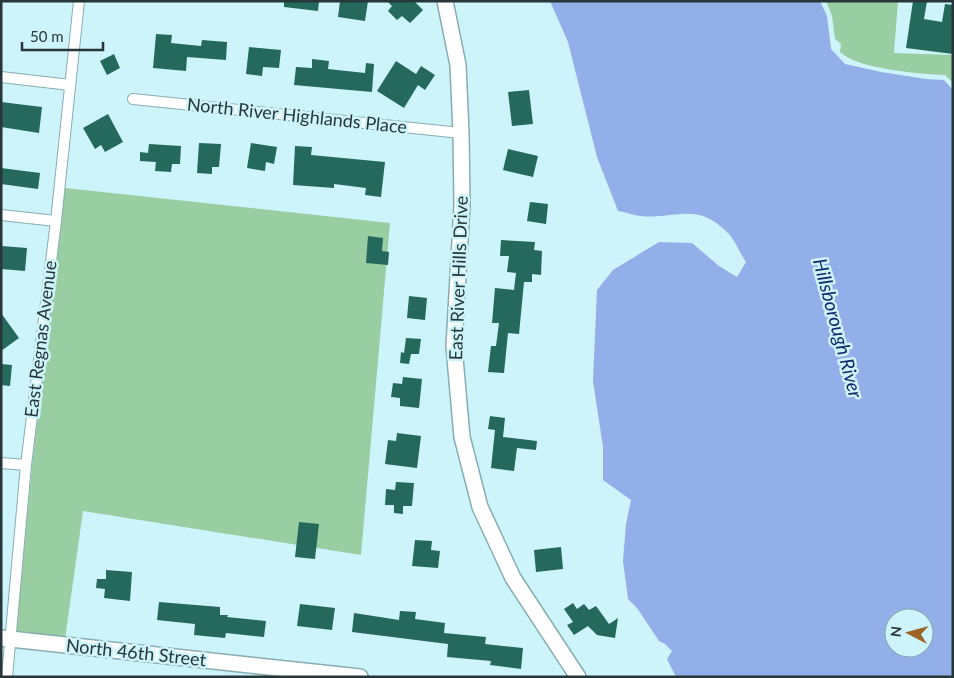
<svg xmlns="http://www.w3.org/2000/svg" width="954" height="678" viewBox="0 0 954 678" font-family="Lato,sans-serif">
  <rect width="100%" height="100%" fill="#cdf4fa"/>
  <path fill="#99cda2" d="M826,1H898L894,53L953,55V83L945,75C921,74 857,69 840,52L841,44L835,39L832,16Z
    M65,188L390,223L361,555L83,511L65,639L16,634L32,466Z"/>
  <path fill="#92afe9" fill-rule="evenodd" d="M550,1H820L827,16L831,49L845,64L881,72L926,79L944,80L953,90V677H676L667,659L672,651L665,644L659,641L637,608L628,599L623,561L626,524L631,500L603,480V447L593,381L597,290L613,270L659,242L692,243L719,266L737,277L746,262C740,253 735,240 727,232C695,201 677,220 640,216C633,215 625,212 618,211L597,157L568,42ZM894,618H924V648H894Z"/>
  <path fill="#25695c" d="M284,1H319L318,11L284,7Z
    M340,1H368L365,21L338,17Z
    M387,1H414L423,10L410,23L402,16L397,20L388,11L392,6Z
    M913,1H927L924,19L942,22L945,4L953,5V54L906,48Z
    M156,34L172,35L171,43L201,46L202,40L227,42L226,60L187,57L186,71L153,68Z
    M249,47L281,50L279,68L263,67L262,76L246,74Z
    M114,54L120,68L107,75L100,61Z
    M312,59L329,61L328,69L365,73L366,63L374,64L372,92L294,85L296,67L312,68Z
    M396,61L416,74L421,66L435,75L425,90L418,85L404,108L377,91Z
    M529,90L533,124L512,126L508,92Z
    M1,102L42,107L39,133L1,127Z
    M108,114L123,142L105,152L101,145L95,149L83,128Z
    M199,143L221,144L219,167H212V174L197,173Z
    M251,143L277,147L274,164L266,162L265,171L247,168Z
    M149,144L181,146L180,164H172L171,172L155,171L156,162L140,161V152L148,153Z
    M295,146L312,147L311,155L385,162L381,197L365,195L366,188L334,184V188L293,185Z
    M508,149L538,156L533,177L503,170Z
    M1,168L40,173L38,189L1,184Z
    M530,202L548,204L546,224L527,221Z
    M368,236L383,238L382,251L389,252L388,265L366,263Z
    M501,240L535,242L534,250L542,251L541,275L532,274V282H524L519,334L508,333L504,373L488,372L491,346H496L499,323H492L495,288L514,290L516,273L507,272L509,256H500Z
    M1,246L27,248L25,271L1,269Z
    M409,296L427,298L425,320L407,318Z
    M1,313L19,338L1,351Z
    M406,338L421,339L419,354H411L409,364L400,363L401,352L404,353Z
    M1,364L12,365L10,386L1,385Z
    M403,377L422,379L419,408L400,406V398L391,397L393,383L402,384Z
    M490,416L505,418L503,437L537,441L536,450L517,448L514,471L491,468L495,430L488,429Z
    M397,433L421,436L417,468L385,464L388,440L396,441Z
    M396,482L414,483L412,506H403V514L394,513V505H385L386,489L395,490Z
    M299,522L319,524L315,559L295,557Z
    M415,540L432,541L431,550L440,551L438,568L412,566Z
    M561,547L563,569L536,572L534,550Z
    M106,570L132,572L130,601L104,598L105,589L96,588L97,579H106Z
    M159,602L220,607V615H228L227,617L266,621L264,637L226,633L225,638L194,635L195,624L157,620Z
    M573,603L577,609L584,604L589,610L596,606L609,624L618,618L615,638L597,635L588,626L574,635L567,625L573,622L564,609Z
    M300,604L335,608L332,630L297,626Z
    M400,611L416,612L415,619L445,623L444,633L486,637L485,644L523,648L521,669L490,665L491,661L447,657L448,644L352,632L354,613L399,620Z"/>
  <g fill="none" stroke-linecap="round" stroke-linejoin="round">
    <g stroke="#87adb2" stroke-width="12">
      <path id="street" d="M1,77L70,85
        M133,99L461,133
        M1,215L56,221
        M1,463L26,465
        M7,677L26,465L56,221L79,1"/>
    </g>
    <g stroke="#87adb2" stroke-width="18">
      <path id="secondary" d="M445,1L458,65L461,133L462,205L454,347L462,437L480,507L513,578L578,677
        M1,638L360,677"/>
    </g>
    <use href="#street" stroke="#fff" stroke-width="10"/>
    <use href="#secondary" stroke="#fff" stroke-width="15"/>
  </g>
  <g text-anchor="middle" stroke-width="5" stroke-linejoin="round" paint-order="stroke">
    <g font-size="18" fill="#273739" stroke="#cdf4fa">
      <text transform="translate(297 116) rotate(6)" y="6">North River Highlands Place</text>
      <text transform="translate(459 278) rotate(-88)" y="6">East River Hills Drive</text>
      <text transform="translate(41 339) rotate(-83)" y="6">East Regnas Avenue</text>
      <text transform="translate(136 653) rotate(6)" y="6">North 46th Street</text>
    </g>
    <g font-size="19" font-style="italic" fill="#0d296b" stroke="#cdf4fa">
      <text transform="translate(838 328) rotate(75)" y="7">Hillsborough River</text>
    </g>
  </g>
  <rect width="954" height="678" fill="none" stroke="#273739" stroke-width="5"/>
  <g transform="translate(909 633) rotate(276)"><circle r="24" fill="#cdf4fa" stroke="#8ba8ad"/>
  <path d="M0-4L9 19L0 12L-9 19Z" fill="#9e6424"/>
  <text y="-8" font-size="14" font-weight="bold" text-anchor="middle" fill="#273739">N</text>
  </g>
  <path d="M22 42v8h81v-8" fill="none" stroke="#273739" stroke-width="2.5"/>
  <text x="30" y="42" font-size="15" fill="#273739" stroke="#cdf4fa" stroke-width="4" paint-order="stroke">50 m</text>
</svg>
